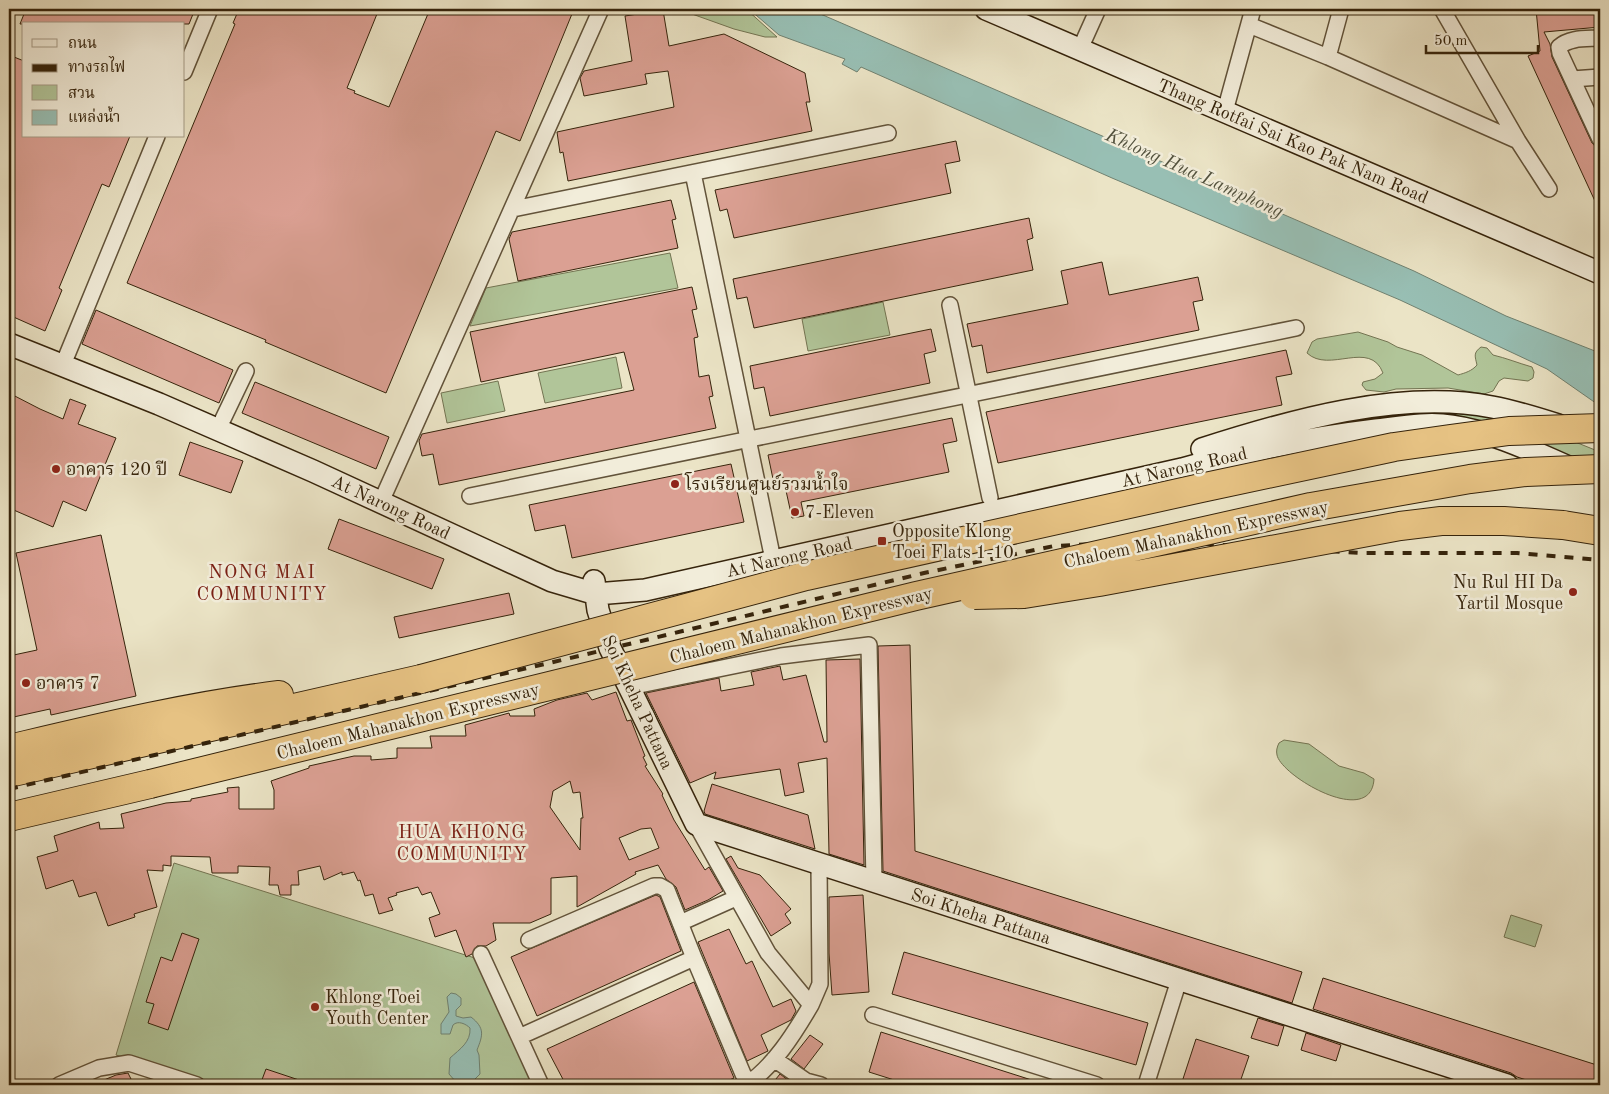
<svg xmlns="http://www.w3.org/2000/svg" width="1609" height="1094" viewBox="0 0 1609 1094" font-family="'Old Standard TT','Noto Serif Thai',serif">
  <rect width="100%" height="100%" fill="#ebe4c6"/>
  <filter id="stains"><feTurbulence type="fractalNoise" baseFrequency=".004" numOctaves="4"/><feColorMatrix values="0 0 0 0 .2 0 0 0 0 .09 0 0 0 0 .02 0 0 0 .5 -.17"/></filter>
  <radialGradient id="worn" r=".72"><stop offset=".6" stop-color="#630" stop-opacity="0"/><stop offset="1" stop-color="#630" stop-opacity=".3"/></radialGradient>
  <path fill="#b1c599" stroke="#737452" d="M678,9H746L777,37H765L734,29Z
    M670,253L678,288L470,326L486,288Z
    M883,302L890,335L808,351L802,319Z
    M1358,332L1388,342L1397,347L1422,355L1458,375C1465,373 1472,371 1477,365C1475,356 1473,353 1481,347L1487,348L1493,355C1506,358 1518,363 1532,367L1534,372L1533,378L1528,381L1504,378L1499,381L1493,391L1484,394L1448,388L1396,389L1384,392L1366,390L1362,385L1363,382L1375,379L1383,373C1370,339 1329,374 1307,353L1312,342L1317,339Z
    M616,357L622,388L545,403L538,373Z
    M498,381L505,411L447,423L441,393Z
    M1429,410L1493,416L1558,435L1600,452V470L1447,417L1375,419L1329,425L1355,418Z
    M1284,740L1309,744L1339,766L1364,773L1374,779C1371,829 1281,776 1277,755C1276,751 1277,747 1279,743Z
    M174,863L478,959L535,1085H218L116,1055Z
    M1511,915L1542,925L1535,947L1504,937Z"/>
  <path fill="#98bfb4" stroke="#708170" d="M749,9H809L1414,271L1506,316L1600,353V406L1547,369L1400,300L1112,178L861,67L857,72L842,64L845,59L779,35Z
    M451,993L456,994L461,998V1005L456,1010V1016L463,1018L471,1017C485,1028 483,1035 477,1050L479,1055L480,1074L474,1080L456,1082L449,1074L450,1058C460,1049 471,1042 470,1028C466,1024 458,1020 453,1025L450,1034H441V1024L449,1012L447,997Z"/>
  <path fill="#dba093" stroke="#35230b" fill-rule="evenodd" d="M26,9H195L189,24H20Z
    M239,9H379L347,88L355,91L354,93L389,107L430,9H574L520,141L496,131L386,393L265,342L266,340L127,283L235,24L233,23Z
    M1536,9H1600V27L1544,32L1550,44L1552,57L1592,143L1598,148L1600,152V212L1528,56L1540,51Z
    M663,10L669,46L724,34L805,73L810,102H806L812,131L568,181L563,152L560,153L557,132L674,107L668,71L645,74L647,84L584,96L580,78L584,71L632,61L625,16Z
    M9,55L24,61V136H130L109,187L102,184L59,288L62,290L45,331L9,315Z
    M956,141L960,161L945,164L951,193L734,238L727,209L720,211L715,190Z
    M671,200L676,219L672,220L678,248L518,281L509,239L512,232Z
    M1029,218L1033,238L1027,240L1033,270L754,328L747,297L737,299L733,279Z
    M1102,262L1109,295L1198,277L1203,300L1193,302L1199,330L987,373L982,345L972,347L967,324L1068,304L1061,271Z
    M692,287L697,309L692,310L698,337L694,338L699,377L709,375L713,396L709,397L716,428L439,485L433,454L422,456L419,441L422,434L634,390L624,352L481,382L470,332Z
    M96,310L233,370L219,403L82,344Z
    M931,329L936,351L924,354L930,383L770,416L764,387L754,389L750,366Z
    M1286,350L1292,374L1276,377L1282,405L998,463L986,412Z
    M255,382L389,437L376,469L242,413Z
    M9,393L40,409L63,419L70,399L86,405L78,424L116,438L86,511L63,501L53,527L9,508Z
    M952,418L957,441L943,444L949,472L801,502L804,516L792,518L783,477L773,479L768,455Z
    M190,442L243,461L231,493L179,475Z
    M731,464L744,522L572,558L565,525L535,531L529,505Z
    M339,519L444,559L432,589L328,549Z
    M101,535L136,696L51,715L50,709L9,718V656L37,650L16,553Z
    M509,593L514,614L399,638L394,617Z
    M910,645L915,851L1302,972L1292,1003L883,871L878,646Z
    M860,659L864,865L829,854L827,758L798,763L804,792L785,796L780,769L714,779L716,772L690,783L646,693L719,678L721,691L754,685L751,672L780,666L783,680L806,675L824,742H827L826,660Z
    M616,692L627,721L631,720L645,756L643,757L647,765L645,766L663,794L662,795L674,820L705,870L709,867L723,891L708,900L685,910L676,887L666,879L658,865L635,872L636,874L577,907V876L551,878V914L530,923H493L496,940L486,946H477L472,954L466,957L456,930L435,937L429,918L440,914L431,892L422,895L418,887L396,893L397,895L388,898L393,910L379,914L373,894L365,896L360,880L358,881L354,872L342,875V872L324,880L320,866L298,871L299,885H291V895H280L278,885H269L270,867L238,866V873H212L210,857L171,856V866L163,865V871L147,870L157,907L134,914L135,917L108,926L96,892L79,897L73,880L46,889L37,857L58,851L54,836L99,822L100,829L124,828L121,814L166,803L191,801V799L228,792L227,788L239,787V809H274V790L271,781L309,768V766L354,756H371V760L397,758V748H432L430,736H466L465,725L509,713L510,716H535L534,709L557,700L587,693L592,700ZM570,781L573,793L580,792L583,818H581L580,850L550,807L553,791ZM651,828L659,848L629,860L619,838L641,829Z
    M712,784L808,815L815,849L705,814L704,811Z
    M731,856L738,868L760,875L791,909L785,914L791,923L771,936L726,859Z
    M656,895L660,897L681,951L537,1016L511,957Z
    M863,895L869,992L832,995L829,953V897Z
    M729,929L746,964L752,961L773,1007L791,999L796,1011L791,1020L761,1035L768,1051L747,1061L698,942Z
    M182,933L199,939L168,1030L148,1023L154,1004L146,1002L161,957L172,961Z
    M904,952L1148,1023L1136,1065L892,994Z
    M1323,978L1600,1066V1085H1542L1517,1077L1511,1073L1313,1009Z
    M694,982L734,1078L718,1085H566L547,1049Z
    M1258,1018L1284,1026L1278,1046L1251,1038Z
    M881,1032L1041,1083V1085H910L869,1072Z
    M1306,1033L1341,1045L1336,1061L1301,1050Z
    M810,1035L823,1044L804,1069L791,1059Z
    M1196,1039L1249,1056L1239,1085H1181Z
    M266,1069L308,1083L307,1085H260Z
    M128,1073L134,1085H92L116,1075Z
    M780,1074L793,1084L792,1085H771Z"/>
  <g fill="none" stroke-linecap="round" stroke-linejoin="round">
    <g stroke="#62533a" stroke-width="18">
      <path id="street" d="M1442,9L1518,141L1549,189
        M1249,25L1328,57L1518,141
        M1600,38C1587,39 1570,37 1559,47L1560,53L1600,139
        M1080,49L1098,9
        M1328,57L1341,9
        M184,72L210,9
        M1572,79L1600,77
        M1225,111L1253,9
        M693,173L771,550
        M513,209L888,133
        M950,305L990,498
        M67,355L157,136
        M223,419L246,371
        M385,493L601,9
        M470,496L1296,328
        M630,687L781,656L869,645L874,881
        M696,824L768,953L811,1005C794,1034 774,1066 746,1085
        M680,923L736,898
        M481,954L541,1085
        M694,958L743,1074L749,1083
        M811,1005L820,984L819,864
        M873,1015L1097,1085
        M519,1037L694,958L667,890L660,886H654L529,940
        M774,1059L806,1081L821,1085
        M59,1085L99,1068L129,1063L197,1085
        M1146,1085L1179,980"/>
    </g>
    <g stroke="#35230b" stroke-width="24">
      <path id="secondary" d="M986,9L1600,273
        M9,344L159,404L313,471L552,581L596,594L645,590L1182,469C1245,451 1310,438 1376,430C1401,427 1427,422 1452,426C1494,432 1534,452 1573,469
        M1202,449C1289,421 1400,389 1492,407C1514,411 1536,418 1558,425
        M594,581L598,610L610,648L696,824L1507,1085"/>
    </g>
    <g stroke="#35230b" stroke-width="30">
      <path id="highway" d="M1563,525L1600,531
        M9,749C98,728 188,706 279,695
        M9,773L421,679
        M9,817L150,784"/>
    </g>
    <use href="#street" stroke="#f2edda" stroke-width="15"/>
    <use href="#secondary" stroke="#f2edda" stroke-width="21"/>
    <use href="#highway" stroke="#e6c283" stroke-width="28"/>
    <path stroke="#35230b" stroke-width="4" stroke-dasharray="9 9" stroke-linecap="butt" d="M9,789L579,656L924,573L1054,546L1149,541L1364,553H1517L1600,560"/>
    <g stroke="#35230b" stroke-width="30" stroke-linecap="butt">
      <path id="highway-bridge" d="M974,595L1024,594L1099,582L1400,526L1441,521H1504L1563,525
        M421,679L806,576L1201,488L1394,447L1450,439L1509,431L1600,428
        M150,784L916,596L1311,507L1470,479L1526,472L1600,469"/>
    </g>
    <use href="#highway-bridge" stroke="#e6c283" stroke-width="28"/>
  </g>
  <g fill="#8f2418" stroke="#f2edda" stroke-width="2">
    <circle cx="56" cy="469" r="5"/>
    <circle cx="675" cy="484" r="5"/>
    <circle cx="795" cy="512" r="5"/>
    <rect x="877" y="536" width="10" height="10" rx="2.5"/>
    <circle cx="1573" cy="592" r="5"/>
    <circle cx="26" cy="683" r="5"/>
    <circle cx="315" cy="1007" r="5"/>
  </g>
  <g text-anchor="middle" stroke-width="5" stroke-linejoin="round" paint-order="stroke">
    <g font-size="18" fill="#35230b" stroke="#f2edda">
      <text transform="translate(1293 141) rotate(23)" y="6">Thang Rotfai Sai Kao Pak Nam Road</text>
      <text transform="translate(1184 467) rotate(-13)" y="6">At Narong Road</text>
      <text transform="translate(391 507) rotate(25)" y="6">At Narong Road</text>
      <text transform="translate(1196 534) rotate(-12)" y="6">Chaloem Mahanakhon Expressway</text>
      <text transform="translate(789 557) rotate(-13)" y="6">At Narong Road</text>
      <text transform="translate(801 625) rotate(-14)" y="6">Chaloem Mahanakhon Expressway</text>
      <text transform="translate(638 702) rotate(65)" y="6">Soi Kheha Pattana</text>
      <text transform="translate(408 721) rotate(-14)" y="6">Chaloem Mahanakhon Expressway</text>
      <text transform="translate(981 916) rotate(18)" y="6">Soi Kheha Pattana</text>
    </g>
    <g font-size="18" fill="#35230b" stroke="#f2edda" text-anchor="start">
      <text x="66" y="475">อาคาร 120 ปี</text>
      <text x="685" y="490">โรงเรียนศูนย์รวมน้ำใจ</text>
      <text x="805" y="518">7-Eleven</text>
      <text x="892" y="537">Opposite Klong<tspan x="892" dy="21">Toei Flats 1-10</tspan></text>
      <text x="1563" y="588" text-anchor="end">Nu Rul HI Da<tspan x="1563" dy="21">Yartil Mosque</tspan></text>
      <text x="36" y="689">อาคาร 7</text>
      <text x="325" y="1003">Khlong Toei<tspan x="325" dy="21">Youth Center</tspan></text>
    </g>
    <g font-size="19" font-style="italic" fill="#53523e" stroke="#f2edda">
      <text transform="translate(1195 172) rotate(24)" y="7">Khlong Hua Lamphong</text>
    </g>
    <g font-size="19" letter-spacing="1" fill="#7a1f14" stroke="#f2edda">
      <text x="262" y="578">NONG MAI<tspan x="262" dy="22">COMMUNITY</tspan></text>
      <text x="462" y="838">HUA KHONG<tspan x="462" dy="22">COMMUNITY</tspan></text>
    </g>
  </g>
  <rect width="1609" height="1094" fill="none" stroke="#ebe4c6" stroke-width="30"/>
  <rect x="10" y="10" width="1589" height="1074" fill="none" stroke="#35230b" stroke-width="2.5"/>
  <rect x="15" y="15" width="1579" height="1064" fill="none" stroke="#35230b"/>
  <rect x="22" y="22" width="162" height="115" fill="#f2edda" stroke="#a69c87"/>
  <rect x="32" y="39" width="25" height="8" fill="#f2edda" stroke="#a69c87"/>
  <text x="68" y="48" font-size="15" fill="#35230b">ถนน</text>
  <rect x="32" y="64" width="25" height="8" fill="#35230b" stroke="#a69c87"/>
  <text x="68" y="72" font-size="15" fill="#35230b">ทางรถไฟ</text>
  <rect x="32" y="85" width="25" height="15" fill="#b1c599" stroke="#a69c87"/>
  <text x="68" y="98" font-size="15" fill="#35230b">สวน</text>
  <rect x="32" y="110" width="25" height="15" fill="#98bfb4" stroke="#a69c87"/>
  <text x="68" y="122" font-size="15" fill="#35230b">แหล่งน้ำ</text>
  <path d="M1426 45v8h112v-8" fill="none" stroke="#35230b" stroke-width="2.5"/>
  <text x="1434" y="45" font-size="15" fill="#35230b" stroke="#f2edda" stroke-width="4" paint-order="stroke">50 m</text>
  <rect width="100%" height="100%" filter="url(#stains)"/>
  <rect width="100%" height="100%" fill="url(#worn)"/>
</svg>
